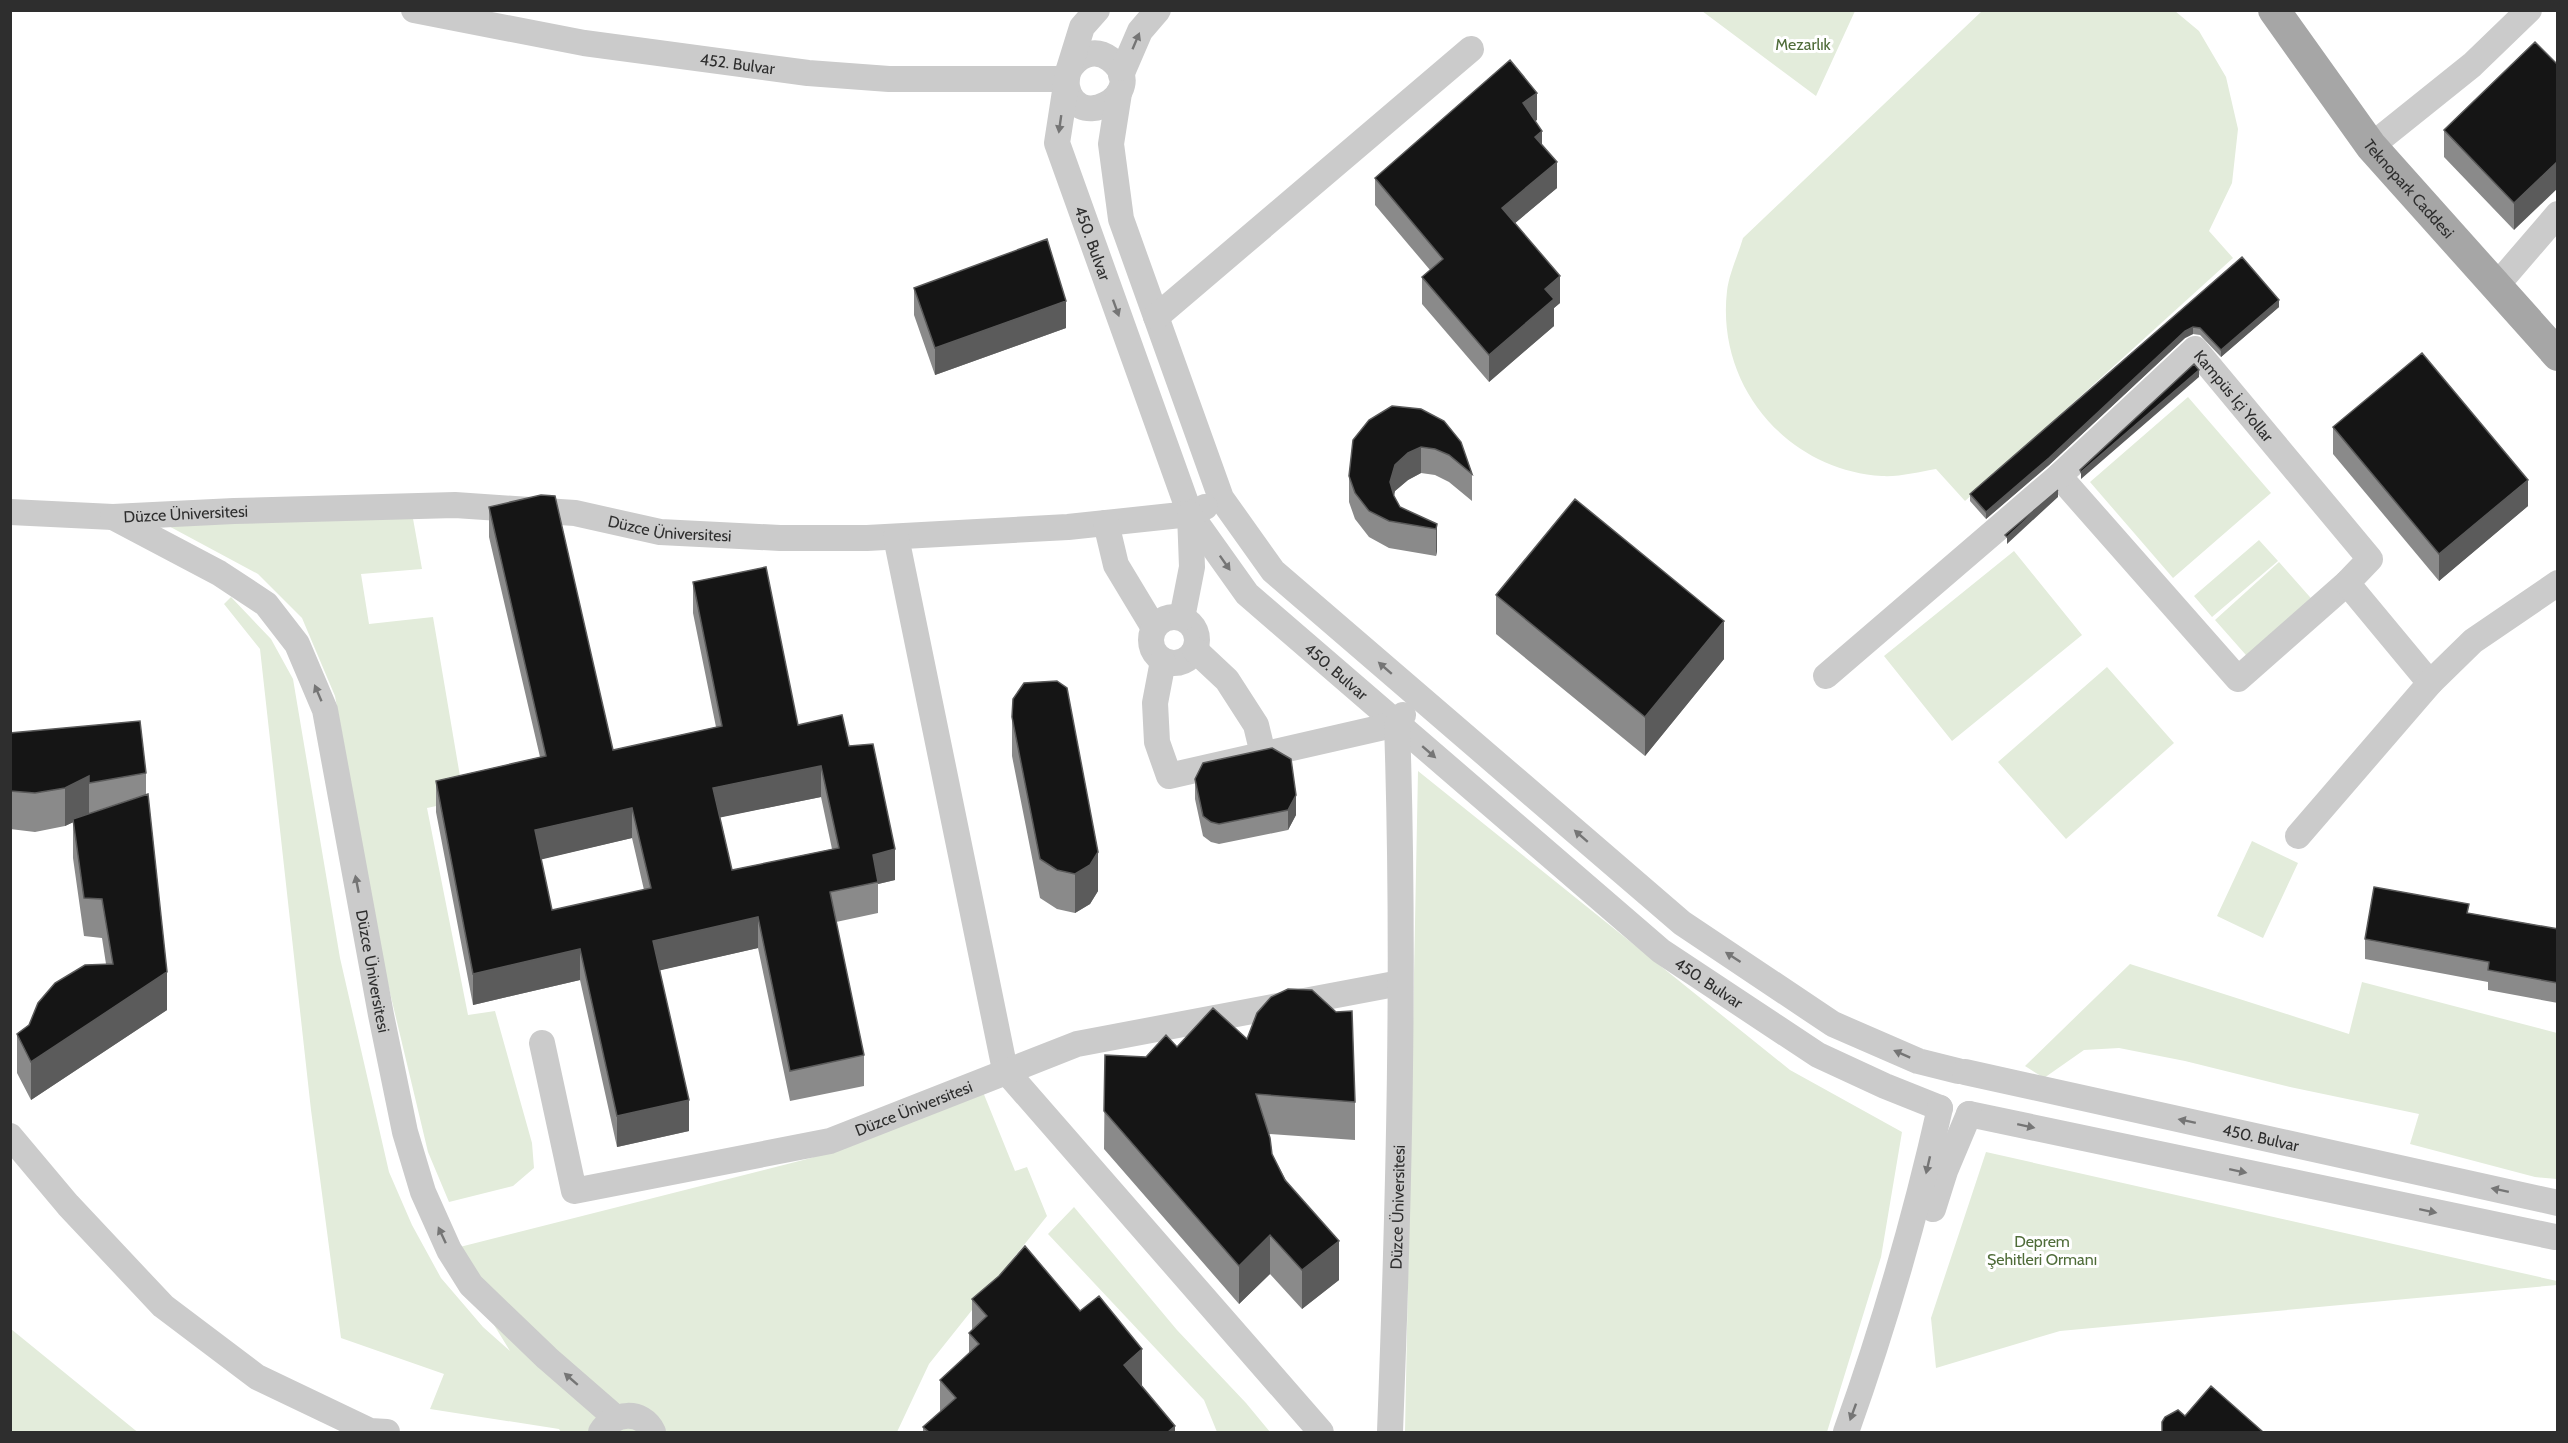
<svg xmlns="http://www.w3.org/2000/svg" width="2568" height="1443" viewBox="0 0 2568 1443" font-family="Cabin,sans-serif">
  <rect width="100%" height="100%" fill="#fff"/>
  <path fill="#e3ecdb" d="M1702,11H1855L1816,96Z
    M1982,11H2175L2199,31L2226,77L2238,129L2232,183L2209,231L2233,258L1965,501L1936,469C1919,472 1899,477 1882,476C1787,470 1716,386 1727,291C1729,274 1738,255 1743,238Z
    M2188,397L2271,493L2173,578L2090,482Z
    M412,513L422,569L361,574L369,624L433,617L464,800L427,808L468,1015L495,1011L532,1143L534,1168L513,1186L449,1202L428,1152L386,976L335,696L302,618L258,574L163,523Z
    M2259,540L2278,561L2212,617L2194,596Z
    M2014,551L2082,635L1952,741L1884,656Z
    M2279,562L2317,605L2253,663L2215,620Z
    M231,597L271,639L293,679L340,958L389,1172L412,1225L441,1278L483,1327L510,1351L448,1250L811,1158L983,1092L1015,1171L1027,1167L1047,1216L929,1364L897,1432H561L559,1429L430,1409L444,1374L341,1338L311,1110L260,649L224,604Z
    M2107,667L2174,743L2066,839L1998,762Z
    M1418,771L1790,1070L1902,1132L1881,1257L1827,1432H1405Z
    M2252,841L2298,863L2263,938L2217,916Z
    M2130,964L2349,1034L2362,982L2557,1033V1179L2535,1177L2410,1144L2419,1114L2290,1087L2185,1061L2119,1048L2084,1050L2044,1078L2025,1066Z
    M1986,1152L2557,1281V1285L2060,1331L1936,1368L1931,1318Z
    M1074,1207L1177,1330L1246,1403L1270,1432H1217L1204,1400L1048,1234Z
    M11,1329L135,1430L138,1432H11Z"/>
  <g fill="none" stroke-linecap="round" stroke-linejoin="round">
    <g stroke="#cbcbcb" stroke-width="26">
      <path id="s1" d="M414,10L584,43L808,73L889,79H1066C1070,140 1154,92 1110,59C1094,47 1076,56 1068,72"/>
      <path id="s2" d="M1097,10L1082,27L1068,72L1057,143L1190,514L1247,594L1661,951L1818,1055L1885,1086L1940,1108"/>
      <path d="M1121,75L1140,31L1158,10"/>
      <path d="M1119,93L1111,144L1121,219L1221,498L1273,571L1682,923L1833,1024L1918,1061L1958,1071"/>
      <path d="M2371,146L2472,65L2529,10"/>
      <path d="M2497,285L2558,214"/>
      <path d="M1156,317L1471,49"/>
      <path d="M2059,476L2238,679L2347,583"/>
      <path id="s3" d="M10,512L113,517L234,511L455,505L575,513L660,532L780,538H867L1068,527L1190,514L1205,507"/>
      <path id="s4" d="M113,517L219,573L266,604L297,644L325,710L381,1015L405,1132L423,1192L449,1250L471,1285L547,1358L616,1418"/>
      <path d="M1106,523L1116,565L1154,628"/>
      <path d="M896,537L1005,1070L1321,1432"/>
      <circle cx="1174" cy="640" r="23"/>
      <path d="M1182,618L1192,567L1190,514"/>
      <path d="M1195,650L1227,680L1256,725L1263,754"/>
      <path d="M1163,661L1155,703L1157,742L1169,776L1397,724"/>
      <path id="s5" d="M1826,676L2059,476L2195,349L2370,559L2347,583L2430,683"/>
      <path d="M2298,836L2430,683L2473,641L2558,583"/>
      <path id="s6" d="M542,1043L574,1191L830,1141L1077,1044L1400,983"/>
      <path id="s7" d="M1965,1072L2558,1203"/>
      <path d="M1969,1114L2555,1237"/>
      <path d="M10,1136L68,1205L163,1306L257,1377L370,1431L387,1432"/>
      <path d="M1933,1209L1945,1171L1969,1114"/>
      <path d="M601,1432C613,1412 642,1409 653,1432"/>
      <path id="s8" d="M1390,1432C1399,1197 1405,960 1397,724L1403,715"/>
      <path d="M1846,1432C1884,1326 1915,1219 1940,1108"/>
    </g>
    <path stroke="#a6a6a6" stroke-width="32" id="s9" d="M2274,10L2371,146L2558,355"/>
  </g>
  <path fill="#8a8a8a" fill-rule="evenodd" d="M2535,42L2514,230L2444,157V130Z
    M1537,120L1535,121L1542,145L1557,188L1515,223L1560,303L1554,308V326L1489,382L1422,304V277L1430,270L1375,205V178Z
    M2242,257L2279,307L2221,357L2200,335L2193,334L2185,338L2049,465L1986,519L1970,501V494Z
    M914,288L1066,328L935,375L914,315Z
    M1392,406L1472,474V501L1449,482L1435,475L1421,473L1408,480L1395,491L1394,496L1400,507L1437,524V551L1436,556L1389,548L1369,537L1355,519L1349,502V476Z
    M2333,427L2528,506L2439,581L2333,454Z
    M489,507L613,750L716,727L693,613V582L798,725L849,746L895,880L878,884V913L836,922L864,1055V1086L790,1101L758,948L660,970L689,1131L617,1147L580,980L473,1005L436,812V781L540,757L489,537ZM821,797L832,849L732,870L720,817ZM632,838L644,890L552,910L541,859Z
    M1496,595L1724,659L1645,756L1496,634Z
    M1012,717L1098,891L1090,904L1075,913L1057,909L1040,898L1012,756Z
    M10,733L146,773V794L167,1010L31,1100L17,1073V1034L106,964L102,938L84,936L73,858V822L65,826L35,832L10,829Z
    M1272,748L1296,815L1288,830L1219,844L1211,842L1203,836L1195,799V779Z
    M2469,913L2558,929V1003L2488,990V982L2365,959V939Z
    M1336,1012L1355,1102V1140L1269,1134L1272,1154L1339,1280L1302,1309L1270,1274L1239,1304L1104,1149L1105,1055L1146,1057L1177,1047L1247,1039Z
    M972,1299L1142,1386L1175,1432H923V1427L940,1412V1380L969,1354V1333L972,1330Z"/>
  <path fill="#5b5b5b" d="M1537,93V120L1523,130V103Z
    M1542,131V158L1535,137Z
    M2558,161V188L2514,230V203Z
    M1557,162V188L1502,234V208Z
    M1560,276V303L1554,308V326L1489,382V355L1545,289Z
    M2279,300V307L2221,357V350Z
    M1066,301V328L935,375V348Z
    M2193,327V334L2185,338L2049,465L1986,519V512L2185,331Z
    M2199,370V377L2081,479V472Z
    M1421,447V473L1408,480L1395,491L1390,508V482L1395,465L1408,453Z
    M2528,480V506L2439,581V554Z
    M2058,490V497L2007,544V537Z
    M1437,524V551L1436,556V529Z
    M1724,621V659L1645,756V717Z
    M821,766V797L713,819V788Z
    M89,776V815L65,826V788Z
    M1296,795V815L1288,830V810Z
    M632,808V838L535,861V830Z
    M895,849V880L878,884L873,855Z
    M1098,852V891L1090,904L1075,913V874Z
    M758,917V948L653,972V941Z
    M580,949V980L473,1005V974Z
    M167,972V1010L31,1100V1062Z
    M689,1100V1131L617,1147V1116Z
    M1270,1235V1274L1239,1304V1266Z
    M1339,1241V1280L1302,1309V1270Z
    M1142,1349V1387L1124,1365Z
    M1175,1426V1432H1168Z"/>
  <path fill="#151515" stroke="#5b5b5b" stroke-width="1.5" fill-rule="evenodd" d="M2535,42L2558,65V161L2514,203L2444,130Z
    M1510,60L1537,93L1523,103L1542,131L1535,137L1557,162L1502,208L1560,276L1545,289L1554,299L1489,355L1422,277L1443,259L1375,178Z
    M1047,239L1066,301L935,348L914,288Z
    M2242,257L2279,300L2221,350L2200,328L2193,327L2185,331L2049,458L1986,512L1970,494Z
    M2422,353L2528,480L2439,554L2333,427Z
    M2194,364L2199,370L2081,472L2080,470Z
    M1392,406L1421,409L1444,421L1461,442L1472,474L1449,455L1435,449L1421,447L1408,453L1395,465L1390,482L1394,496L1400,507L1437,524L1436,529L1389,521L1369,511L1355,493L1349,476L1353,440L1369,420Z
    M2058,490L2007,537L2005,535Z
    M541,495L555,496L613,750L722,726L693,582L766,567L798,725L842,715L849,746L873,744L895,849L873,855L878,882L830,892L864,1055L790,1071L758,917L653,941L689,1100L617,1116L580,949L473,974L436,781L546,756L489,507ZM821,766L839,848L732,870L713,788ZM632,808L651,888L552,910L535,830Z
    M1575,499L1724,621L1645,717L1496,595Z
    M1057,681L1067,688L1098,852L1090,865L1075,874L1057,870L1040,859L1012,717L1013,699L1024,683Z
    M140,721L146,773L89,783V776L65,788L35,793L10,791V733Z
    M1272,748L1291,759L1296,795L1288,810L1219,824L1211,822L1203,816L1195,779L1203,763Z
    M148,794L167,972L31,1062L17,1034L29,1025L38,1003L55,983L85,965L113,964L102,899L84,898L73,819Z
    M2374,887L2469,904L2467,913L2558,929V983L2488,970L2489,962L2365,939Z
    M1288,989L1312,990L1336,1012L1352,1011L1355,1102L1256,1094L1270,1138L1272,1154L1285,1180L1339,1241L1302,1270L1270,1235L1239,1266L1104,1111L1105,1055L1146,1057L1166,1035L1177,1047L1213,1008L1247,1039L1257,1013L1271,997Z
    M1025,1246L1080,1311L1099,1296L1142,1349L1124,1365L1175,1426L1168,1432H929L923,1427L956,1398L940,1380L979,1344L969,1333L987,1316L972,1299L999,1276Z
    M2211,1386L2263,1432H2162V1422L2165,1417L2178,1410L2185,1416Z"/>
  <defs><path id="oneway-solid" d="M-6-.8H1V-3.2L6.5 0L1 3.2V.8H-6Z" transform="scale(1.5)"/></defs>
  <g fill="#757575">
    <use href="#oneway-solid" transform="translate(1136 41) rotate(-67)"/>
    <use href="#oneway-solid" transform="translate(1060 124) rotate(98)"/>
    <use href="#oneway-solid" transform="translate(1116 308) rotate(70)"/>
    <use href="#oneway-solid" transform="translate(1225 563) rotate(55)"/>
    <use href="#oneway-solid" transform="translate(1385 668) rotate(-139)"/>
    <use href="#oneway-solid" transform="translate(318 693) rotate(-113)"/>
    <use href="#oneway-solid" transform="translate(1429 752) rotate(41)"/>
    <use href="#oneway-solid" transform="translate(1581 836) rotate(-139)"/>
    <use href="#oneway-solid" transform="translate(357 884) rotate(-101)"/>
    <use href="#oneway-solid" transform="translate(1733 957) rotate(-147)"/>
    <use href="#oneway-solid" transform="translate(1902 1054) rotate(-156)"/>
    <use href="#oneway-solid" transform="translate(2187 1121) rotate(-168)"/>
    <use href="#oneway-solid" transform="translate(2026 1126) rotate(12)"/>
    <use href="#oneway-solid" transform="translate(1928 1165) rotate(103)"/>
    <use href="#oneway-solid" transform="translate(2238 1171) rotate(12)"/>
    <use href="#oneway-solid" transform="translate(2500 1190) rotate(-168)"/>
    <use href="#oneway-solid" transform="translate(2428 1211) rotate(12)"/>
    <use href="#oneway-solid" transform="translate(442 1235) rotate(-115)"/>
    <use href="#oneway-solid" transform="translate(571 1379) rotate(-139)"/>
    <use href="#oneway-solid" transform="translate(1853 1412) rotate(110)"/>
  </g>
  <g text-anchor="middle" stroke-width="6" stroke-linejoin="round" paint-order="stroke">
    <g font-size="16" fill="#4f6c39" stroke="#fff">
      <text x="1803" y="50">Mezarlık</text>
      <text x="2042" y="1247">Deprem<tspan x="2042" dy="18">Şehitleri Ormanı</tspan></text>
    </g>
    <g font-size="16" fill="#2e2e2e" stroke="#fff">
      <text dy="6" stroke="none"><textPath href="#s1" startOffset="328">452. Bulvar</textPath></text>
      <text dy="6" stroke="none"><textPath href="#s9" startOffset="224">Teknopark Caddesi</textPath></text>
      <text dy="6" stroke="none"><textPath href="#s2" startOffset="248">450. Bulvar</textPath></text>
      <text dy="6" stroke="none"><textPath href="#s5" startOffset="554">Kampüs İçi Yollar</textPath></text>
      <text dy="6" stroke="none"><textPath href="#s3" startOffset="176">Düzce Üniversitesi</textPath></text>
      <text dy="6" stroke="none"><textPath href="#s3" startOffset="662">Düzce Üniversitesi</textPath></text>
      <text dy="6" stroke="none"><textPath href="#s2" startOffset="752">450. Bulvar</textPath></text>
      <text dy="6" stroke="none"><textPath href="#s4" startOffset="564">Düzce Üniversitesi</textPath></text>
      <text dy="6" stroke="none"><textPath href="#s2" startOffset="1238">450. Bulvar</textPath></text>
      <text dy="6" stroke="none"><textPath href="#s6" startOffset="502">Düzce Üniversitesi</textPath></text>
      <text dy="6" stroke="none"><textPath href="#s7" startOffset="303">450. Bulvar</textPath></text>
      <text dy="6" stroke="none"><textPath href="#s8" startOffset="225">Düzce Üniversitesi</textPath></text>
    </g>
  </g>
  <rect width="2568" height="1443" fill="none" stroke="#2e2e2e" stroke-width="24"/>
</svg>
